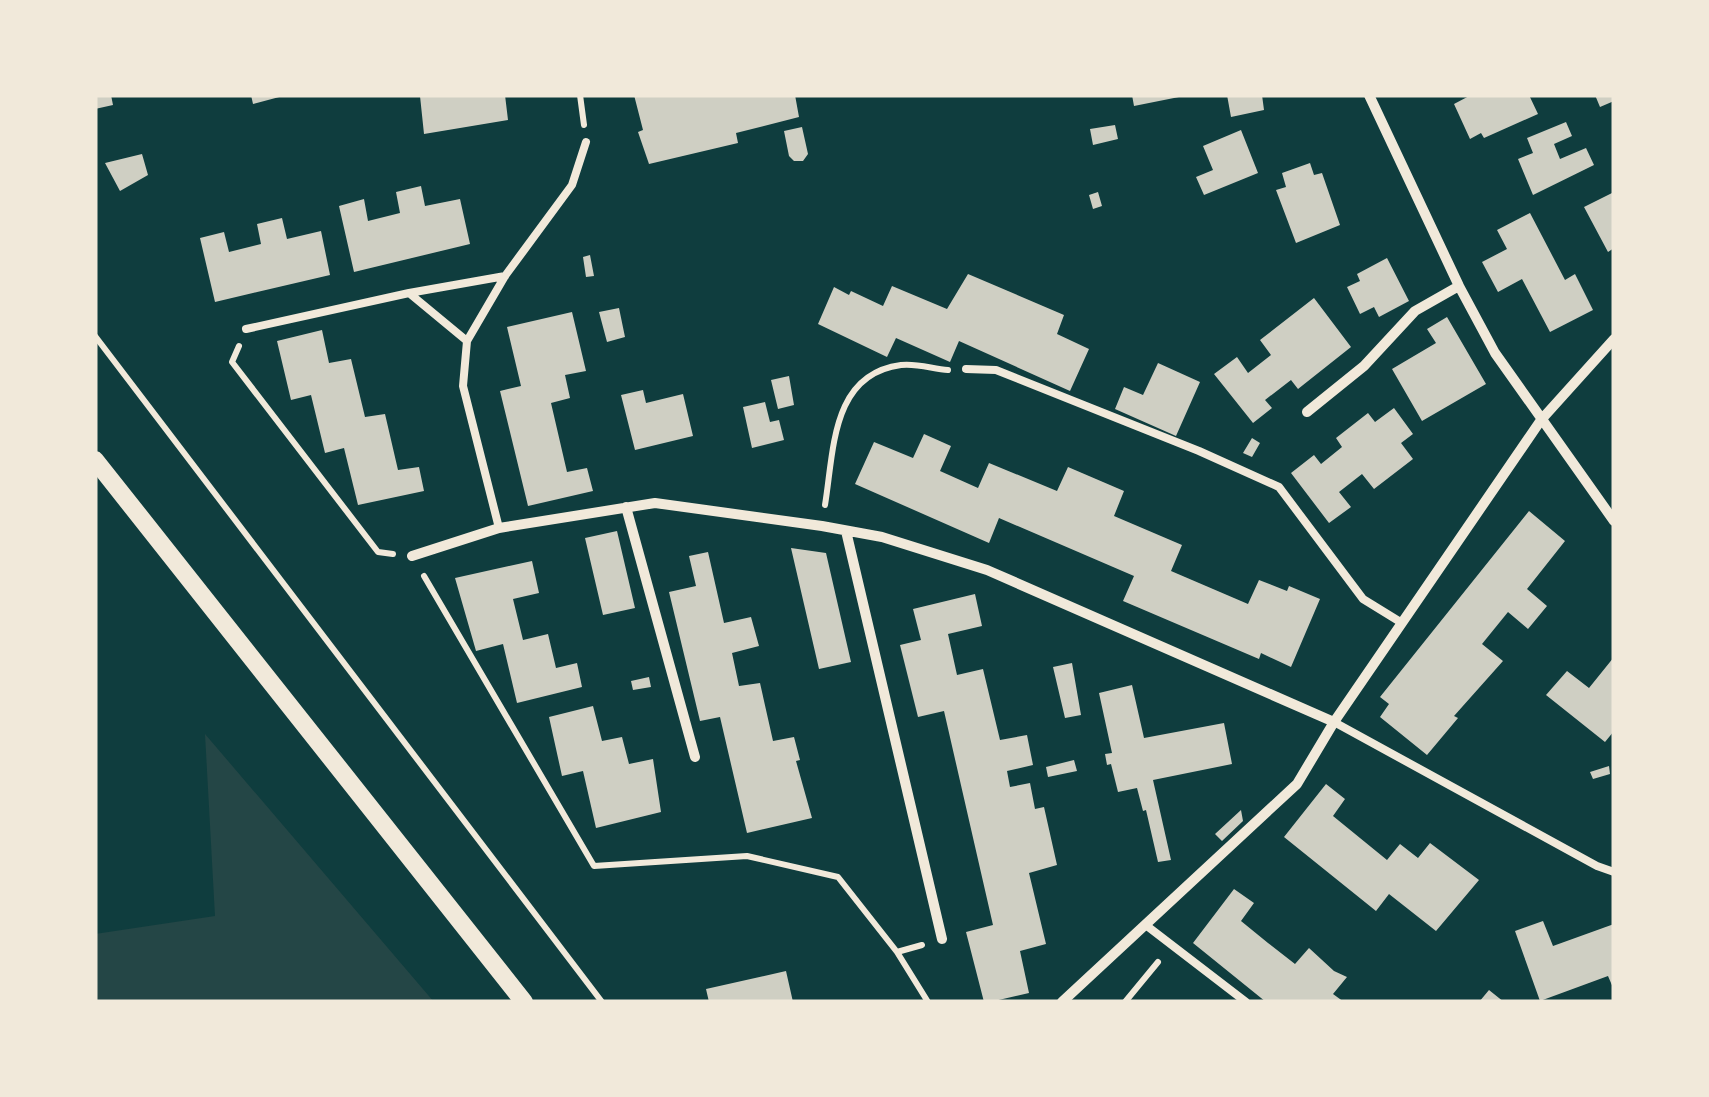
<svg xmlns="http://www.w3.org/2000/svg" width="1709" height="1097" viewBox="0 0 1709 1097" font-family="Bitter,serif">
  <rect width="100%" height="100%" fill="#0f3d3e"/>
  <path fill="#244646" d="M205,734L434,1002H95V934L215,916Z"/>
  <path fill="#cfcfc3" d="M95,95H111L113,105L95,109Z
    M251,95H283V96L253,104Z
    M489,95H505L508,120L424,134L420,96Z
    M634,95H795L799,117L736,133L738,143L649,164L638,132L643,130Z
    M1132,95H1179V97L1134,106Z
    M1227,95H1262L1264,110L1231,117Z
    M1471,95H1529L1538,114L1484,138L1481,133L1470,139L1454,104Z
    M1595,95H1614V101L1600,107Z
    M1566,122L1572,136L1554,144L1560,159L1586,148L1594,165L1533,195L1518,159L1533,153L1527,138Z
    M1115,125L1118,139L1093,145L1090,129Z
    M802,127L808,154L803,161H794L789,156L784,131Z
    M1241,130L1258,173L1204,195L1196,177L1213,170L1203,146Z
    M142,154L148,175L120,191L105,163Z
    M1310,163L1314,175L1322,173L1340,225L1296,243L1276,190L1286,187L1282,173Z
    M421,186L425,206L460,199L470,244L354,272L339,206L364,199L368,221L400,213L396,192Z
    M1098,192L1102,206L1093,209L1089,195Z
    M1614,192V248L1608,252L1584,207Z
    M1530,213L1565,280L1575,274L1593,310L1550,332L1522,279L1498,292L1482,262L1507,249L1497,230Z
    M282,218L287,239L321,231L330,275L215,302L200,238L224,232L229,252L261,244L257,224Z
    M590,255L594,276L586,277L583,257Z
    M1387,258L1409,301L1379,317L1374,307L1360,314L1347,287L1360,281L1357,274Z
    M968,274L1064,315L1057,334L1089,349L1070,391L959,341L950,362L896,338L887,357L818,324L834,287L849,295L851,291L883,306L892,286L947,309Z
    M1314,298L1351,347L1298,389L1291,380L1265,400L1272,408L1253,423L1214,374L1237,357L1248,373L1271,355L1260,340Z
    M619,308L625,337L607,342L599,312Z
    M572,312L586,371L565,375L570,398L551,403L567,472L587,468L593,491L528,506L500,391L521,386L507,327Z
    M1447,317L1486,384L1422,421L1392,369L1436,343L1427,329Z
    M322,330L329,363L351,359L365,417L385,414L398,470L419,467L424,491L358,505L344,448L325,453L311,395L291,400L277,341Z
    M1158,363L1200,382L1176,436L1115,409L1124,387L1143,395Z
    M789,376L794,405L778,409L771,380Z
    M643,390L646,403L683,394L693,436L635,450L621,395Z
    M765,402L770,422L779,420L784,440L752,448L743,407Z
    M1394,408L1413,434L1401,443L1413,459L1374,489L1362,474L1339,492L1351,507L1329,523L1291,473L1314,455L1321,464L1342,447L1336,438L1368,413L1375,422Z
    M924,434L951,446L940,471L978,488L989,463L1057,491L1068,467L1124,491L1114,516L1182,545L1171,571L1248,604L1259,580L1287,591L1289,586L1320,599L1291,667L1261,653L1259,659L1123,601L1134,576L999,518L989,543L855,484L874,442L913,458Z
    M1252,438L1260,443L1252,457L1243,453Z
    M1529,511L1565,541L1527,589L1547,606L1528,629L1508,612L1482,644L1503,661L1454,716L1458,718L1427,755L1380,717L1389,704L1380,697Z
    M617,531L635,608L603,615L585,538Z
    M791,548L826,553L851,662L819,669Z
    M708,552L724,623L751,617L759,646L732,653L739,686L760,683L773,741L794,737L800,760L796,761L812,818L747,833L720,717L700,721L669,592L696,586L689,556Z
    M532,561L539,593L513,599L523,640L548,634L556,668L577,663L582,687L517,703L503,644L476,651L455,578Z
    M975,594L982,626L948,634L957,675L983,669L1000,740L1027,735L1033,765L1007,771L1010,787L1030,783L1035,809L1044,807L1057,865L1029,873L1046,944L1020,951L1029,993L990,1002H984L966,932L993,925L944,711L918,717L900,645L921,640L913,609Z
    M1614,657V731L1605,742L1546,695L1567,671L1589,688Z
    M1072,663L1081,715L1065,718L1053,667Z
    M649,677L651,687L633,690L631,681Z
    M1132,685L1144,738L1224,723L1232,764L1153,780L1171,860L1158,862L1146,810L1143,811L1137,788L1118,792L1111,764L1107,765L1105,754L1112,753L1099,693Z
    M593,706L602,741L622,737L629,764L653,759L661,812L596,828L583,771L562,776L549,717Z
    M1074,760L1077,771L1048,777L1046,767Z
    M1609,766L1610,774L1593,779L1590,772Z
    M1326,784L1345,799L1333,816L1387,860L1400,844L1418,858L1430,843L1479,880L1436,931L1389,894L1376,911L1284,837Z
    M1241,810L1243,821L1222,841L1215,834Z
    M1234,889L1254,903L1241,921L1268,943L1295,964L1309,948L1334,971L1347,977L1333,994L1344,1002H1266L1193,943Z
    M1543,921L1553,946L1614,924V990L1608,976L1540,1001L1515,931Z
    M786,971L793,1002H709L706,989Z
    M1489,990L1504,1002H1479Z"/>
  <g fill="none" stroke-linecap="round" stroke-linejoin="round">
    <path stroke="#f1e9da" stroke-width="6" d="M580,95L584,125
      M95,336L602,1002
      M239,346L232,362L378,552L393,554
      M825,505C834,451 831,374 901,365C917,363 933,369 948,370
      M424,576L594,866L747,856L838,877L897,952
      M922,945L897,952L928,1002
      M1125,1002L1158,962"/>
    <path stroke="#f1e9da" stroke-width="8" d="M409,293L505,276
      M246,329L409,293L467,341
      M966,369L996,370L1199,451L1279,487L1363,599L1402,623
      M499,528L463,386L467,341L505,276L572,185L586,142
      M1334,722L1597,866L1614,872
      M1147,926L1246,1002"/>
    <path stroke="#f1e9da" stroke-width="10" d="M1369,95L1459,286L1495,353L1614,521
      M1307,412L1364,366L1415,311L1459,286
      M626,507L695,757
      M846,531L942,939
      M412,556L499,528L655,503L822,526L882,537L987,570L1334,722
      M1062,1002L1297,784L1334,722L1541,420L1614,339"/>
    <path stroke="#f1e9da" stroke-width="18" d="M95,460L524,1002"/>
  </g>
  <rect width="1709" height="1097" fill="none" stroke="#f1e9da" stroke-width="195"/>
</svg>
